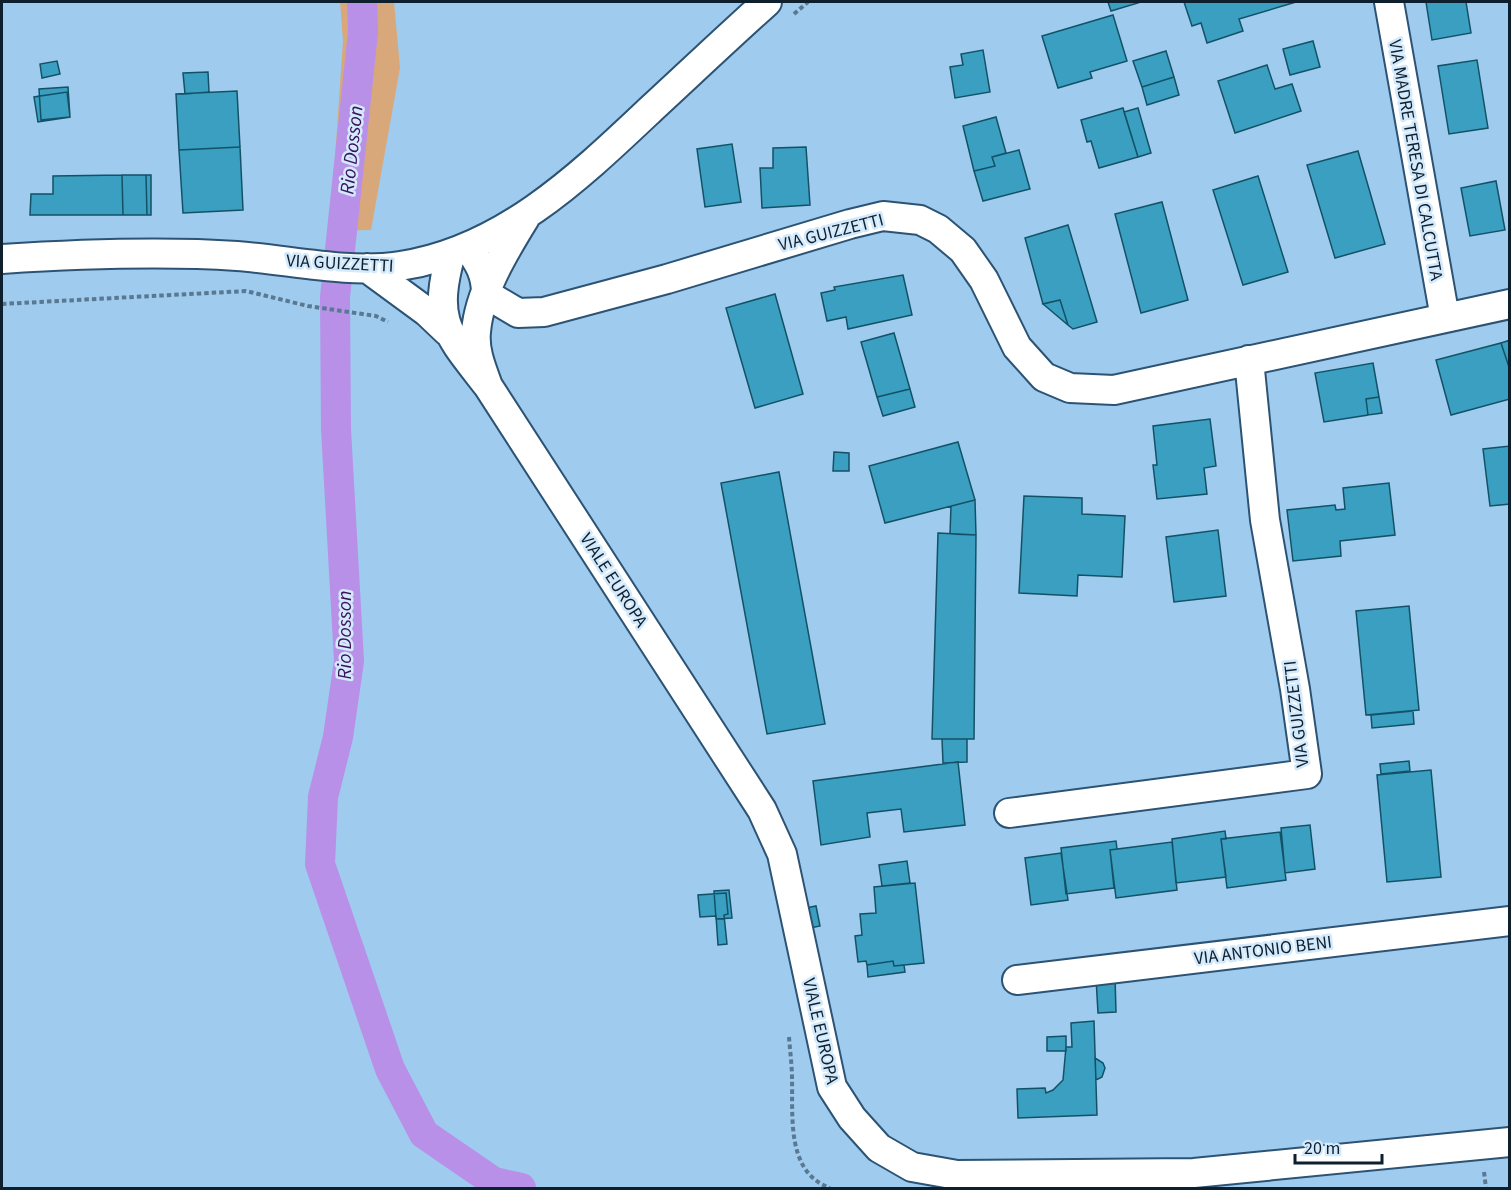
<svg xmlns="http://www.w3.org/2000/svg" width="1511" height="1190" viewBox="0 0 1511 1190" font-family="'Source Sans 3',sans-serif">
  <rect width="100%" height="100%" fill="#9fcbef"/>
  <path fill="#d8a87a" d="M340,2H394L400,68L371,230L330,231L343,41Z"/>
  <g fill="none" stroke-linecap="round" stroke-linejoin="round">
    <path stroke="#b890e8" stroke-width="30" d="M362,2L363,32L335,297L336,429L349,661L338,737L323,797L320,864L390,1069L424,1134L494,1182L521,1188"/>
  </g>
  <path fill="#3a9fc1" stroke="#135266" stroke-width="1.5" d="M1108,2H1137L1138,3L1111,11Z
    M1184,2H1296L1239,19L1243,31L1207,43L1201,23L1192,26Z
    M1426,2H1466L1471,33L1432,40Z
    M1113,15L1127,61L1090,72L1092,78L1058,88L1042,36Z
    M1313,41L1320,67L1290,75L1283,49Z
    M983,50L990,92L955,98L950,67L963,65L961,54Z
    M1166,51L1174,77L1142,87L1133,61Z
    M1477,60L1488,128L1449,134L1438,66Z
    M57,61L60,74L42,78L40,64Z
    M1267,65L1275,89L1292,84L1301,111L1235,133L1218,81Z
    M208,72L209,92L185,94L183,73Z
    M1174,77L1179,95L1147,105L1142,87Z
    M68,87L70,117L41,120L39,89Z
    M237,91L240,147L179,150L176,94Z
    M67,92L70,117L38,122L34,97Z
    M1123,108L1138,157L1099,168L1091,141L1087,142L1081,120Z
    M1138,108L1151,153L1138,157L1124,112Z
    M996,117L1006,153L992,157L995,166L974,171L963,126Z
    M732,144L741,202L705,207L697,149Z
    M240,147L243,210L183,213L179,150Z
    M806,147L810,205L762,208L760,168H773V148Z
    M1019,150L1030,189L983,201L974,171L995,166L992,157Z
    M1358,151L1385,244L1335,258L1307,165Z
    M122,175H146L147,215H123Z
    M122,175H151V215H123Z
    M122,175L123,215H30L31,194H53V176Z
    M1258,176L1288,272L1243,285L1213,190Z
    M1496,181L1505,230L1470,236L1461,188Z
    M1162,202L1188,300L1141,313L1115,214Z
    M1068,225L1097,322L1073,329L1068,325L1060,300L1043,304L1025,238Z
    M903,275L912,315L848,329L846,317L827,321L821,293L835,290L834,287Z
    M775,294L803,394L755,408L726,308Z
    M1060,300L1068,325L1043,304Z
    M894,333L910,389L877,397L861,342Z
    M1510,340V370L1501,343Z
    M1501,343L1510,370V399L1451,415L1436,360Z
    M1373,363L1379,397L1366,399L1368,415L1324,422L1315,373Z
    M910,389L915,407L883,416L877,397Z
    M1379,397L1382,413L1368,415L1366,399Z
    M1210,419L1216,466L1204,468L1207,494L1157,499L1153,465H1157L1153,426Z
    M958,442L975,500L885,523L869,466Z
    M1510,446V504L1490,506L1483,449Z
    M834,452L849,453V471H833Z
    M779,472L825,724L767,734L721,483Z
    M1389,483L1395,535L1340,541L1341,556L1293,561L1287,510L1335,505L1336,510L1345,509L1343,488Z
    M1024,496L1082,498V514L1125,516L1122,577L1078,575L1077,596L1019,593Z
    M975,500L976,535L950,534L951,506Z
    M1218,530L1226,596L1174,602L1166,537Z
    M938,533L976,535L974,739H932Z
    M1409,606L1419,710L1366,715L1356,611Z
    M1413,711L1414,724L1372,728L1371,715Z
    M942,739H967V762L943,763Z
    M1409,761L1410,771L1381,774L1380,764Z
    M958,762L965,825L904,832L901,809L867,813L870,837L821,845L813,781Z
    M1431,770L1441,877L1387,882L1377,775Z
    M1310,825L1315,869L1285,873L1281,828Z
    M1225,831L1226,839H1221L1226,877L1176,883L1172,839Z
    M1280,832L1286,880L1227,888L1221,839Z
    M1116,841L1117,849L1110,850L1114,888L1066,894L1061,848Z
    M1172,842L1177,890L1116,898L1110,850Z
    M1061,853L1068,900L1031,905L1025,858Z
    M907,861L910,883L882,886L879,865Z
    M915,883L924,963L894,966L893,961L867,965L866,961L858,962L855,936L862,935L860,914L876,913L874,887Z
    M729,890L732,918L716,919L714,891Z
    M726,893L728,914L724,915L727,944L718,945L716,916L700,917L698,895Z
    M816,906L820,926L805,929L801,909Z
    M893,961L894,966L904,965L905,972L868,977L867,965Z
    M1115,977L1116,1012L1098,1013L1096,978Z
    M1094,1021L1097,1115L1018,1118L1017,1089L1045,1088L1046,1093L1053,1090L1063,1080L1066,1047H1072L1071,1023Z
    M1066,1036V1051H1047V1037Z
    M1095,1058L1103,1063L1105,1068L1102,1077L1096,1080Z"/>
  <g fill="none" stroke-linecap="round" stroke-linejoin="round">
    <g stroke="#2c5373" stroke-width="32">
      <path id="minor" d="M1389,2L1445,318
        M468,247C479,263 486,274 486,294L518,313L544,312L667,279L850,224L883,216L920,220L938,229L963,250L984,280L1017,347L1044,377L1070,388L1114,390L1510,304
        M451,253C432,322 447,333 488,386C482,369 474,351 476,332C479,293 504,252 525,218
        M2,259C80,254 159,251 237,256C291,260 347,274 400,266C502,251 579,177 650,110C689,74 728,37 767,2
        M367,268L427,312L447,331
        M488,386L762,810L782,854L832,1087L852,1118L879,1148L912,1167L957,1175L1194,1173L1510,1142
        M1009,813L1307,774L1295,689L1265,520L1249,360
        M1017,980L1510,921"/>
    </g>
    <path stroke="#597891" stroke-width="4" stroke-dasharray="4.5 3" stroke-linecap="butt" d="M794,14L808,2
      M2,304L246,291L308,306L376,316L388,322
      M789,1037C790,1051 792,1065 792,1079C793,1117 786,1172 830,1188
      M1484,1172L1486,1188"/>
    <use href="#minor" stroke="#fff" stroke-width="28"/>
  </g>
  <g text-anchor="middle" stroke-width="5" stroke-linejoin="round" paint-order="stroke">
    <g font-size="18" fill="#0e1f2d" stroke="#d3e9fc">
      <text transform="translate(1416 160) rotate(80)" y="6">VIA MADRE TERESA DI CALCUTTA</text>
      <text transform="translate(831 232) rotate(-14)" y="6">VIA GUIZZETTI</text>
      <text transform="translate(340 263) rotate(3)" y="6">VIA GUIZZETTI</text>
      <text transform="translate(614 580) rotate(57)" y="6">VIALE EUROPA</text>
      <text transform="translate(1296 714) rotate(-97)" y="6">VIA GUIZZETTI</text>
      <text transform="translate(1263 950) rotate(-7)" y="6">VIA ANTONIO BENI</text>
      <text transform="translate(821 1031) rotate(77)" y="6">VIALE EUROPA</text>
    </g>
    <g font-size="20" font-style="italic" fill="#3b105d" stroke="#d3e9fc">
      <text transform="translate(351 150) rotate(-84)" y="7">Rio Dosson</text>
      <text transform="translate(344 635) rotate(-90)" y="7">Rio Dosson</text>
    </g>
  </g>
  <rect width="1511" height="1190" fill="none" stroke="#0e1f2d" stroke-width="6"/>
  <path d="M1295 1154v9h87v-9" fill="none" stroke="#0e1f2d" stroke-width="3"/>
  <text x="1304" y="1154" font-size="18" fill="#0e1f2d" stroke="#d3e9fc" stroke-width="4.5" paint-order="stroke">20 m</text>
</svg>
